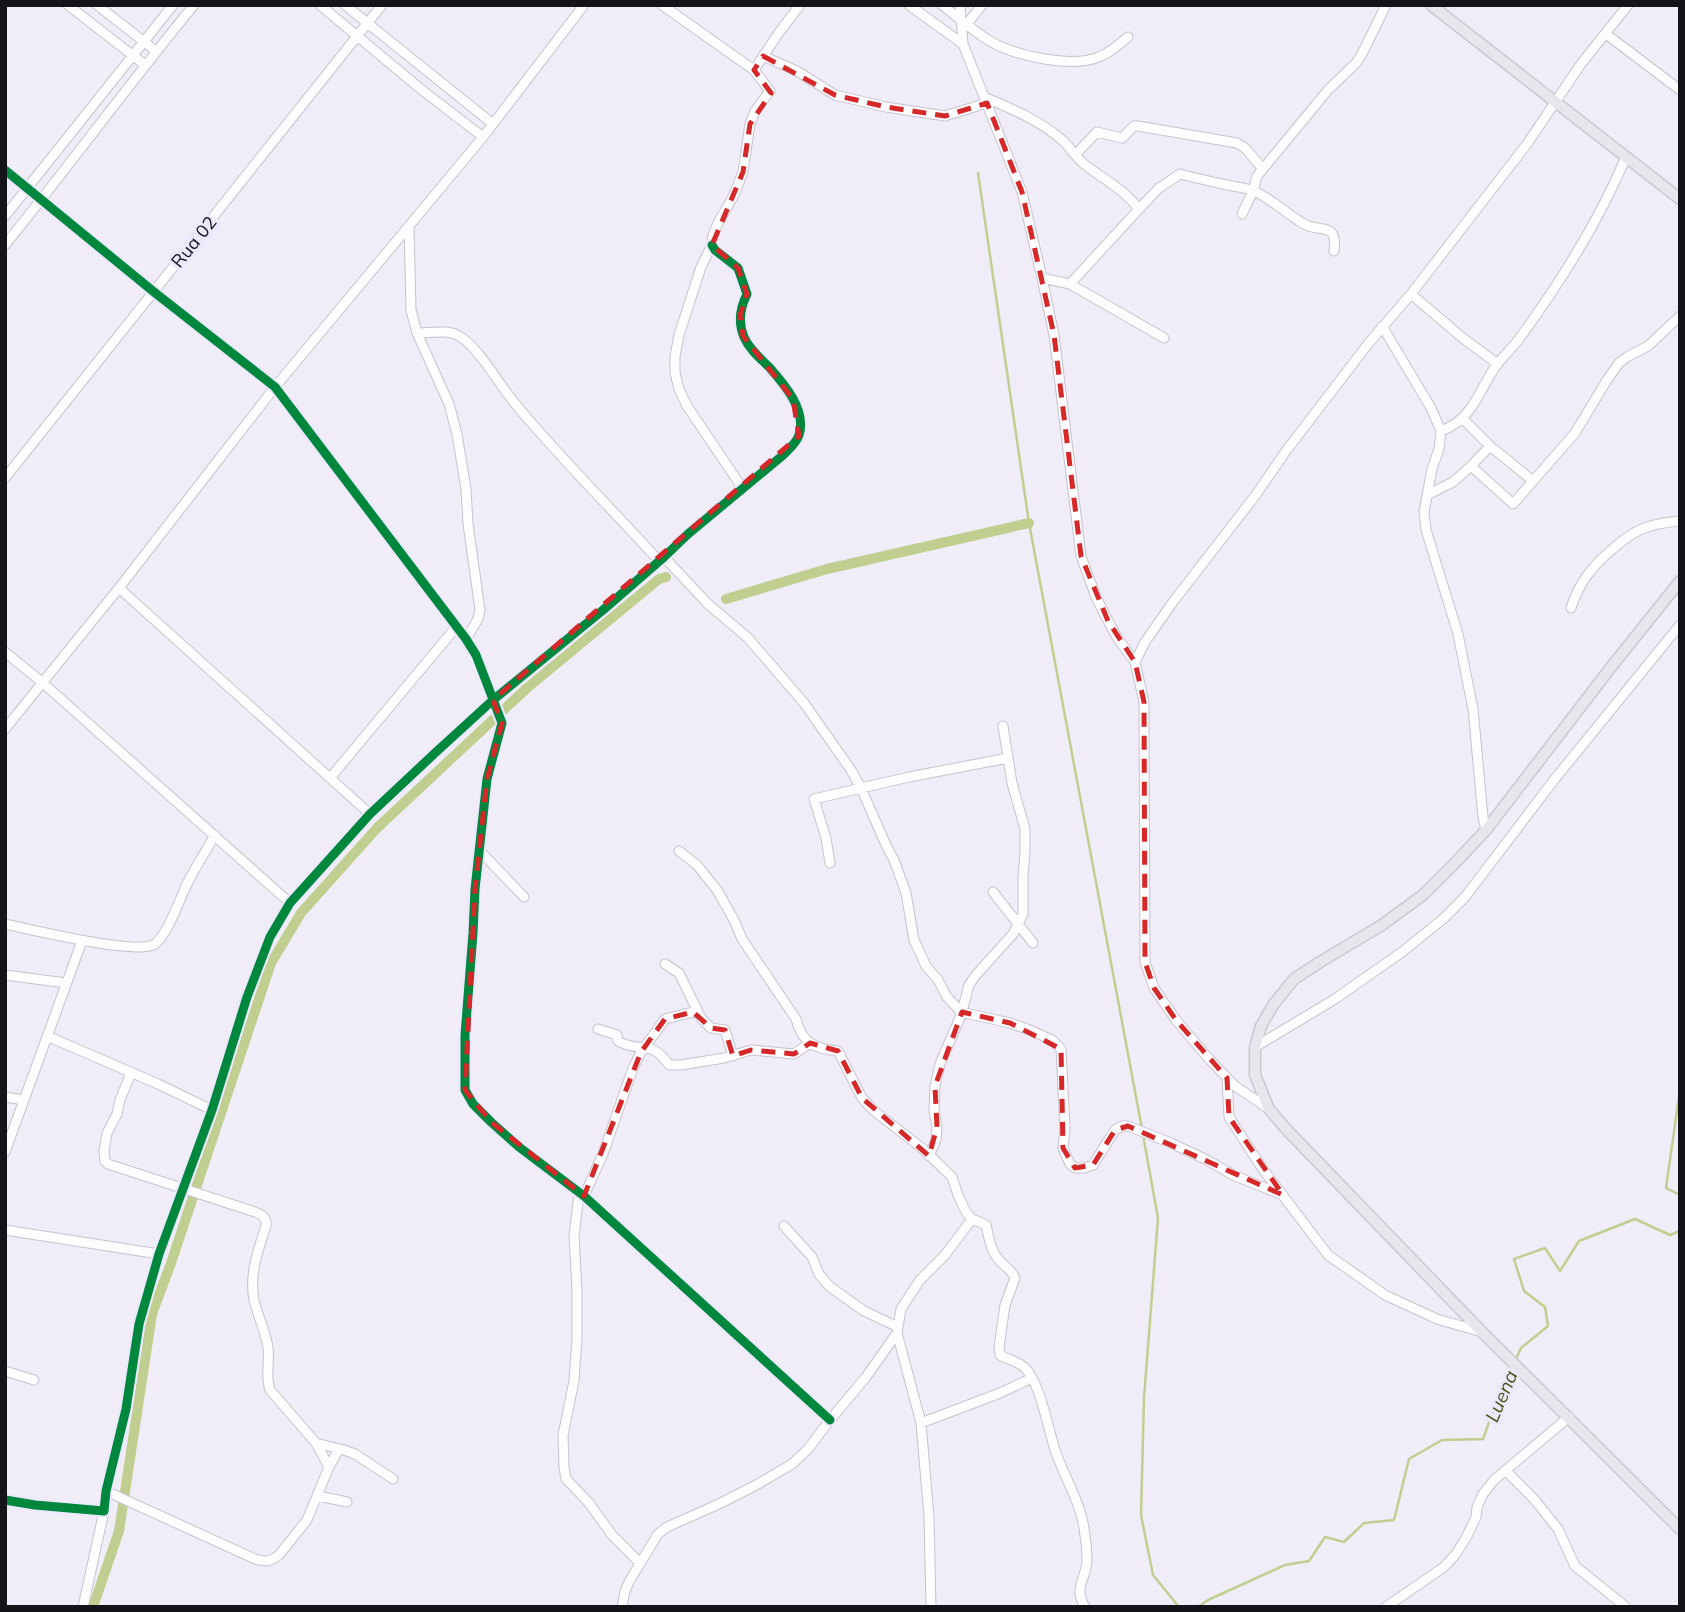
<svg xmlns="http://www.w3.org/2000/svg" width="1685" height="1612" viewBox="0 0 1685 1612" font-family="Mulish,sans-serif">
  <rect width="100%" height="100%" fill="#f0edf9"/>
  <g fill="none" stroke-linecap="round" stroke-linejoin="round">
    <path stroke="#c0ce90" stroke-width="2.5" d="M978,173L1029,523L1142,1129
      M1680,1089L1666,1188L1680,1195
      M1143,1135L1158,1218L1144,1398L1141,1515L1153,1575L1179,1607
      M1516,1359L1521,1348L1548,1326L1545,1307L1524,1291L1514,1259L1545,1248L1560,1271L1579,1241L1635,1219L1670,1235L1680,1231
      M1198,1607L1208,1600L1285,1565L1309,1561L1325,1537L1344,1542L1364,1523L1394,1520L1409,1459L1442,1440L1483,1439L1501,1389L1512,1368"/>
    <path stroke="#c0ce90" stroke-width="10" d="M726,599L827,569L1029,523
      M93,1607L119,1531L152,1314L171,1263L271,963L301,913L377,828L527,688L659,579L666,577"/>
    <g stroke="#c6c3cc" stroke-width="11">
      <path id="minor" d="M68,5L145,65
        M97,5L156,51
        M320,5L422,90L483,137
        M345,5L493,124
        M662,5L754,70L770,91L755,111L750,124L743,172L734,195L718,223L713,235L712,245L701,267L679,335L675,356V373L679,389L687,406L743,489
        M909,5L963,44
        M942,5C958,17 973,31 990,41C1015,56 1074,69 1101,56C1111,52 1119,44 1128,37
        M960,5L963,44L1022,192L1042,278L1054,335L1081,556L1096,597L1108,621L1118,639L1135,662L1144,702L1145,962L1154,988L1176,1020L1209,1059L1235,1086L1269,1109
        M967,24L982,5
        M1606,34L1680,90
        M763,56L797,71L835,95L886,107L945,116L987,103
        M754,70L778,34L800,5
        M984,97C1010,108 1039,120 1061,139C1070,146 1075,157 1084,164C1103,179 1124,189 1139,209L1159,188L1180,174C1196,178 1212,182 1228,185C1236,187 1246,188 1254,191C1273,200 1287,214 1304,224C1320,233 1338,221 1334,251
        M1075,155L1097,132L1122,138L1134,126H1138L1237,143L1245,148L1263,169
        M5,170L154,292L275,387L466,639L476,655L502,723L487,779L475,889L473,933L465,1035V1090L473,1104L491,1122L519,1147L584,1196L830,1420
        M1242,214L1253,191L1257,176L1328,90L1356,63L1362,54L1386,5
        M5,216L173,5
        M409,226L411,310L417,333C430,333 448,329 459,336C479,347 501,388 517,406C562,460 612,509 659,561
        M5,245C69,166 129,84 194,5
        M1042,278L1070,284L1164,338
        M1070,284L1139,209
        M1411,294L1464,339L1498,364
        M1382,326L1431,408L1441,431L1439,449L1432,469L1424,512L1426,530L1458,634L1473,709L1483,817L1486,830
        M417,333L449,404L457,434L466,489L468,524L480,610L478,619L466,639
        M1463,419L1490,446L1532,480
        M1441,431C1475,418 1478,390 1498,363C1505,355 1513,347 1519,339C1560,283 1599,221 1626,157
        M1471,466L1513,504L1575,433L1607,380L1619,363L1627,357L1648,346L1680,316
        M5,478L382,5
        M1427,495L1453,482L1471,466L1490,446
        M664,557L708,604L748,638L804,703L851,770L861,788L886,845L894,860L906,893L914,940L926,966L938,980L947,997L961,1012L1010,1023L1030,1030L1052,1040L1061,1049L1065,1128L1063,1148L1070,1164L1075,1168H1084L1093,1165L1115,1130L1122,1126H1128L1171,1143L1207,1160L1235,1176L1283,1195
        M119,588L370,814
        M1571,608C1579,582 1594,564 1615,547C1623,540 1632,533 1642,529C1654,524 1667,522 1680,521
        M5,652L43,683L290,903
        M1135,662L1145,642L1173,602L1255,496L1286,451L1368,344L1411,294L1527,144L1581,64L1628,5
        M5,729L119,588L275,387L483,137L584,5
        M330,778L457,626
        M479,850L524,897
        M679,851L697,865L717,890L734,920L742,939L796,1019C802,1043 815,1049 838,1051L862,1098L874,1111L922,1148L952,1177L958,1195L966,1212L972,1219L986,1225C989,1237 990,1250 999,1260C1005,1267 1011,1269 1015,1278L1005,1305L999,1347L1000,1355C1007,1359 1019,1362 1024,1367C1041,1383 1048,1430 1056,1453C1065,1478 1080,1502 1084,1528C1086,1539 1087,1550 1087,1561C1086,1580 1073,1587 1085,1607
        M830,863L826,838L814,799L909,777L1008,758
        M993,892L1033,943
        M5,924C29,929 138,956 155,944C168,934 180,898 188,882C196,866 206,851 215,835
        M665,964L679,973L701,1018L711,1028L725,1030L733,1056
        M5,975L66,983
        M598,1029L617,1035L618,1041C640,1054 651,1038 669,1065H681L724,1058L751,1050L794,1054L810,1043
        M47,1036L158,1084L212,1110
        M1255,1047L1335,999L1402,952L1443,919L1465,897L1554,780L1680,625
        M131,1073L120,1100L117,1114L107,1133L104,1151L105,1161L108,1164L255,1212C262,1215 267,1217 266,1226C258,1250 249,1275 254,1300C258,1316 265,1331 268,1347C270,1362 265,1376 270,1390L316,1443L329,1467
        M1227,1078L1229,1117L1262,1168L1328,1255L1385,1295L1437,1319L1482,1332
        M5,1097L24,1100
        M5,1152L82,941
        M929,1156L936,1140L937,1127L934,1111L935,1086L940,1064L961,1015L969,985L976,975L1013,934L1023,914V877L1025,852V829L1012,783L1003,726
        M579,1194L574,1236L577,1290V1338L574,1381L563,1435L564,1467L566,1479L570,1483L589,1503L612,1535L640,1563
        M584,1196L603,1154L633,1068L641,1052L665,1019L697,1011
        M784,1226L812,1257L819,1274L829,1286L864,1311L898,1327
        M5,1230L159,1254
        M897,1333L921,1423L929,1517L931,1607
        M5,1371L34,1380
        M921,1423L1000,1393L1032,1378
        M316,1443L344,1450L355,1454L393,1479
        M1506,1471L1534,1499L1558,1529L1575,1566L1626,1607
        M106,1491L255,1559C265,1562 270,1562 279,1555L307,1520L329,1467L339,1449
        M318,1496L347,1502
        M5,1500L35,1505L104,1511L106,1491L126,1409L139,1324L159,1254L212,1110L247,997L270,937L290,903L370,814L435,753L493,700L603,610L664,557L688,534L782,456C788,450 796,444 799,435C807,410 784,384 769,367C760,358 749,349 744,337C738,323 740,308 747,294L738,268L715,250L712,245
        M83,1607L104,1511
        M622,1607L625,1591L630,1580L658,1534L667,1527L721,1503L758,1484L792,1464L808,1449L830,1420L866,1377L897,1333L901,1309L920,1280L945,1255L972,1219
        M1386,1607L1444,1567L1456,1554L1467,1536L1476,1517L1477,1507L1483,1494L1494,1480L1569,1417"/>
    </g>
    <g stroke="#cac9cf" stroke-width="13">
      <path id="major" d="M1431,5L1680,199
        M1680,581L1612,666L1486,830L1454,864L1423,895L1382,925L1320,962L1294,979L1273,1005L1261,1026L1255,1047V1075L1269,1109L1287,1130L1483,1333L1680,1529"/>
    </g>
    <use href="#minor" stroke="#fdfcfe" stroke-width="9"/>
    <use href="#major" stroke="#e8e6ed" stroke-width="10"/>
    <g stroke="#ece8fe" stroke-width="13">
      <path id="cycleway" d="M5,170L154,292L275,387L466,639L476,655L502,723L487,779L475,889L473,933L465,1035V1090L473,1104L491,1122L519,1147L584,1196L830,1420
        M5,1500L35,1505L104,1511L106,1491L126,1409L139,1324L159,1254L212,1110L247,997L270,937L290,903L370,814L435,753L493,700L603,610L664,557L688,534L782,456C788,450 796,444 799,435C807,410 784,384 769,367C760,358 749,349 744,337C738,323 740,308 747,294L738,268L715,250L712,245"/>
    </g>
    <use href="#cycleway" stroke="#00873e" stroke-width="9"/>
  </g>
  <path fill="none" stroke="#d62828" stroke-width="5" stroke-dasharray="14 9" stroke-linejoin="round" d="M763,56L835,95L886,107L945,116L987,103L1022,192L1054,335L1081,556L1108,621L1135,662L1144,702L1145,962L1154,988L1176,1020L1227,1078L1229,1117L1283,1195L1128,1126L1115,1130L1093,1165L1075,1168L1063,1148L1061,1049L1010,1023L962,1012L935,1086L937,1127L929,1156L862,1098L838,1051L810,1043L794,1054L751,1050L733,1056L725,1030L711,1028L693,1012L665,1019L641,1052L584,1196L491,1122L465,1090L475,889L487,779L502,723L493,700L799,436L793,399L743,336L740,315L747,294L738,268L712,245L743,172L750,124L771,93L754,70Z"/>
  <g text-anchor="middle" stroke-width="7" stroke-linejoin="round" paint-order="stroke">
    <g font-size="18" fill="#14131a" stroke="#ece8fe">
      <text transform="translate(194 242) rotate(-51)" y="6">Rua 02</text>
    </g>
    <g font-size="19" font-style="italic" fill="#485511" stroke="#ece8fe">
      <text transform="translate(1501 1396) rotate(-67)" y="7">Luena</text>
    </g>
  </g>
  <rect width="1685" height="1612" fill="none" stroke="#14131a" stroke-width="14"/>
</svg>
